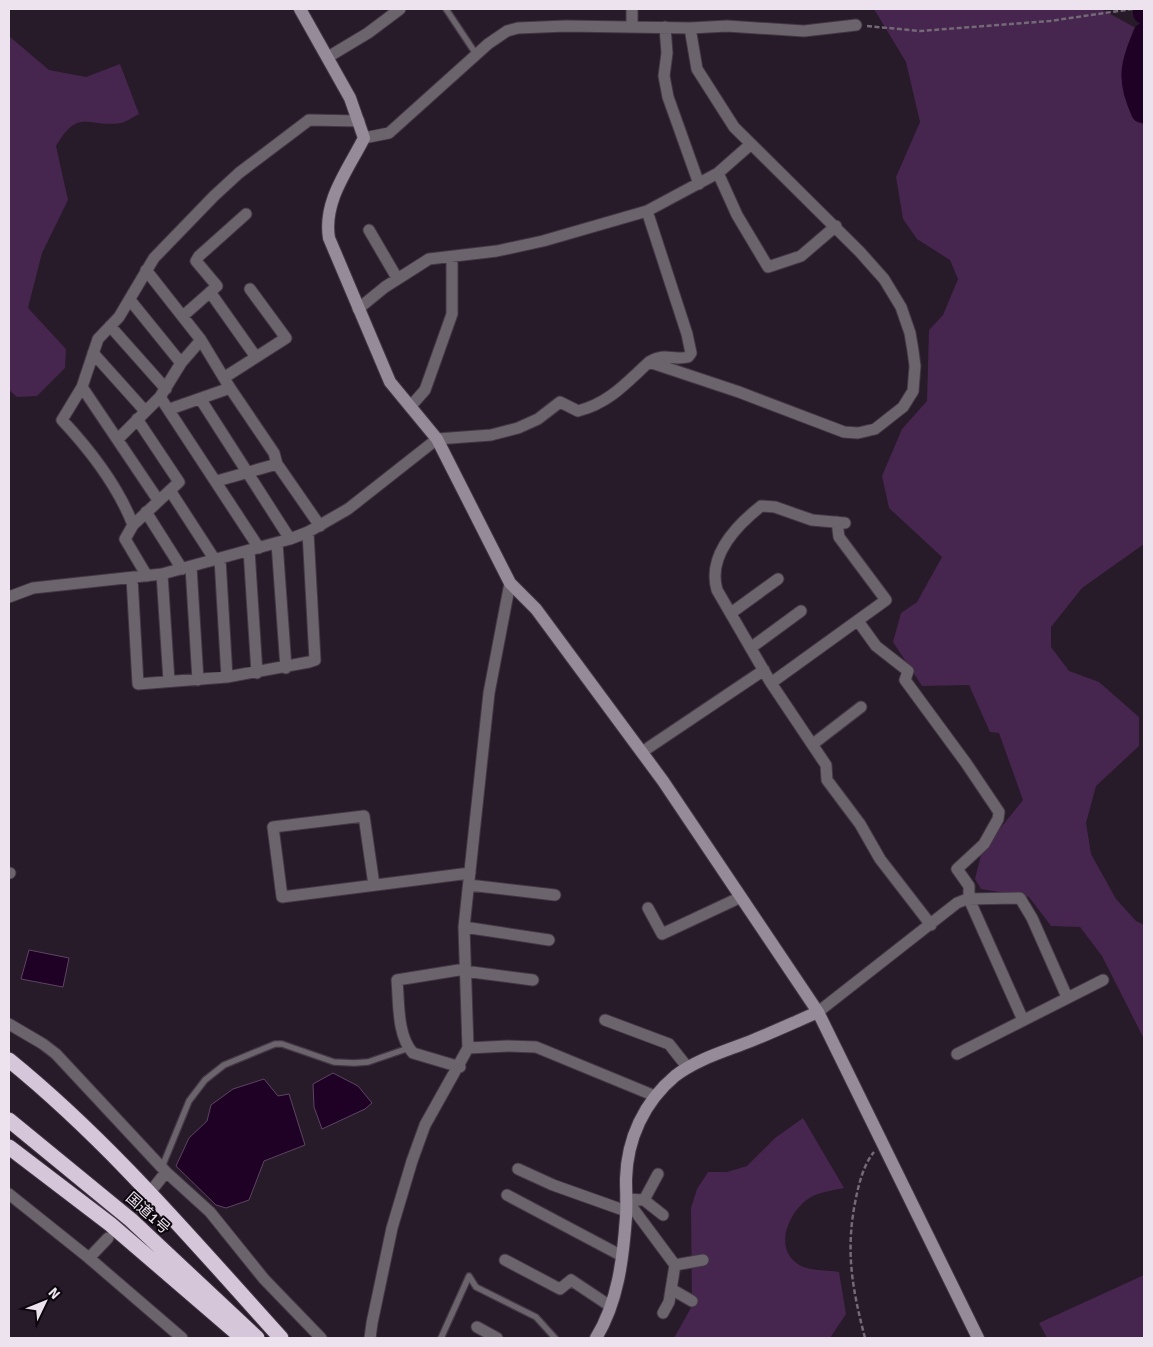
<svg xmlns="http://www.w3.org/2000/svg" width="1153" height="1347" viewBox="0 0 1153 1347" font-family="Signika,'Noto Sans JP',sans-serif">
  <rect width="100%" height="100%" fill="#271a29"/>
  <path fill="#46264e" d="M874,9H1101L1134,27L1143,44L1141,123L1144,126V544L1082,588L1051,627V647L1069,671L1099,682L1139,717V746L1096,786L1086,823L1091,854L1116,899L1136,921L1144,925V1039L1102,956L1080,927L1051,926L1029,897L981,889L975,879L982,851L1023,800L999,733L990,732L969,685L922,686L893,642L901,613L917,602L942,557L889,508L882,476L902,429L927,401L929,330L943,315L958,279L950,260L917,239L903,219L896,177L920,122L906,62Z
    M9,36L49,70L86,77L120,64L139,114C133,117 126,122 121,123C87,128 79,107 56,146L68,200L42,253L28,308L66,349L65,368L37,396L17,397L9,390Z
    M803,1118L844,1188C834,1190 820,1192 811,1197C789,1210 771,1250 801,1266C811,1271 828,1270 839,1272L846,1314L830,1338H674L692,1306L691,1208L697,1189L708,1172H727L747,1166L775,1138Z
    M1144,1275V1338H1047L1039,1323Z"/>
  <path fill="#1f0126" stroke="#5c4562" d="M29,950L69,958L63,987L21,979Z
    M333,1073L358,1086L372,1103L365,1109L322,1129L314,1107L313,1084Z
    M264,1079L278,1096L289,1094L305,1145L264,1161L249,1200L226,1208L216,1205L176,1166L189,1138L207,1121L211,1105L233,1089Z"/>
  <g fill="none" stroke-linecap="round" stroke-linejoin="round">
    <path stroke="#1f0126" stroke-width="22" d="M1144,9V13
      M1144,34C1131,66 1127,79 1142,112H1144"/>
    <path stroke="#453847" stroke-width="11" stroke-dasharray="11 5.5" stroke-linecap="butt" d="M111,1235L153,1187"/>
    <g stroke="#433645" stroke-width="8">
      <path id="lane" d="M446,9L476,54
        M162,1167L189,1101L205,1080L224,1065L275,1044H282L334,1062L354,1063L368,1062L409,1048
        M441,1338L469,1276L476,1287L536,1317L555,1338"/>
    </g>
    <g stroke="#433645" stroke-width="13">
      <path id="street" d="M632,9V27
        M665,27L667,53L664,76L668,97L699,184
        M328,57L368,33L400,9
        M364,138L389,133L488,44L507,31L518,28L566,26L690,28L727,26L804,31L856,25
        M718,173L737,215L768,267L801,256L836,226
        M647,211L687,334L691,353L688,357C670,361 667,352 649,362
        M369,230L397,278
        M146,270L201,340L230,388L274,453L277,464L320,526
        M210,292L256,357
        M130,300L181,363
        M358,309L385,287L429,259L497,251L543,241L647,211L718,173L751,144
        M183,316L217,286L196,261L199,256L246,214
        M110,326L166,389
        M93,353L145,411
        M225,377L286,338L250,289
        M82,387L158,500
        M160,397L259,548
        M201,400L290,539
        M410,407L425,390L452,314V257
        M170,409L230,388
        M137,419L179,482L133,525L125,539L147,576
        M118,439L160,397L181,363L201,340
        M217,481L277,464
        M171,492L215,560
        M146,512L182,569
        M845,523L812,520L775,507L761,506C737,525 707,555 717,590L771,683L826,765L827,780L860,824L880,859L931,925
        M133,525C118,486 91,451 62,420L82,387L98,339L119,317L154,258L214,196L239,173L309,120L359,121
        M277,543L286,668
        M249,550L257,673
        M220,559L227,677
        M191,567L198,680
        M162,574L169,681
        M132,578L138,684L227,677L309,662L315,660L308,532
        M9,597L33,588L162,574L290,539L308,532L348,509L437,439L491,435L518,428L538,419L560,402L578,411C609,403 625,384 649,362L739,392L844,432L858,433L875,429L903,407L913,391L915,366L913,351L910,333L901,307L884,279L860,252L734,127L697,69L690,28
        M731,613L778,579
        M858,621L876,646L908,671L905,680L966,763L999,812L998,819L984,844L957,869L969,886V899L1023,1020
        M752,647L801,611
        M771,683L886,600L839,537L837,522
        M813,744L861,707
        M642,752L764,670
        M9,873H10
        M374,885L364,816L273,827L282,897L470,873
        M469,885L555,895
        M648,908L662,934L741,897
        M464,927L549,940
        M464,971L533,980
        M818,1012L957,903L967,899L1020,898L1032,918L1067,997
        M605,1020L669,1044L688,1068
        M9,1024L43,1044L56,1054L166,1172L210,1212L264,1279L321,1338
        M468,1048L508,1046L536,1047L655,1096
        M957,1054L1103,980
        M460,1067L413,1053C397,1036 399,1002 397,980L465,969
        M518,1169L553,1185L626,1211
        M155,1186L166,1172
        M9,1194L89,1258L182,1338
        M507,1195L622,1256
        M626,1199L675,1265L669,1302L663,1313
        M626,1199L644,1200L658,1174
        M644,1200L663,1215
        M89,1258L108,1238
        M505,1260L560,1289L571,1280L610,1306
        M675,1265L703,1260
        M671,1289L692,1301
        M477,1327L497,1338
        M370,1338L372,1323L392,1228L412,1161L425,1125L468,1048L464,927L489,693L510,583"/>
    </g>
    <g stroke="#433645" stroke-width="14">
      <path id="secondary" d="M300,9L350,98L364,138C348,170 323,201 329,238L390,382L437,439L510,583L536,609L663,781L818,1012L978,1338
        M596,1338C618,1302 623,1259 626,1217C627,1205 626,1192 626,1179C627,1139 644,1102 675,1076C697,1059 726,1051 751,1041C773,1032 795,1022 818,1012"/>
    </g>
    <g stroke="#433645" stroke-width="17">
      <path id="highway" d="M9,1060C110,1142 194,1242 281,1338
        M9,1120L131,1220L257,1338
        M9,1147L110,1224L238,1334"/>
    </g>
    <path stroke="#746976" stroke-width="2.5" stroke-dasharray="5 2.5" stroke-linecap="butt" d="M867,26L920,31L1050,21L1132,9
      M865,1338C852,1288 845,1250 856,1198C859,1183 864,1164 874,1152"/>
    <use href="#lane" stroke="#6b646c" stroke-width="5.5"/>
    <use href="#street" stroke="#6b646c" stroke-width="11"/>
    <use href="#secondary" stroke="#968b99" stroke-width="12"/>
    <use href="#highway" stroke="#d6c6da" stroke-width="15"/>
  </g>
  <g text-anchor="middle" stroke-width="4" stroke-linejoin="round" paint-order="stroke">
    <g font-size="15" fill="#ece3ee" stroke="#0c070e">
      <text transform="translate(148 1213) rotate(42)" y="5">国道1号</text>
    </g>
  </g>
  <rect width="1153" height="1347" fill="none" stroke="#ece3ee" stroke-width="20"/>
  <g transform="translate(45 1302) rotate(47)" stroke="#0c070e" stroke-width="4" paint-order="stroke">
  <path d="M0-4L9 19L0 12L-9 19Z" fill="#ece3ee"/>
  <text y="-8" font-size="14" font-weight="bold" text-anchor="middle" fill="#ece3ee">N</text>
  </g>
</svg>
